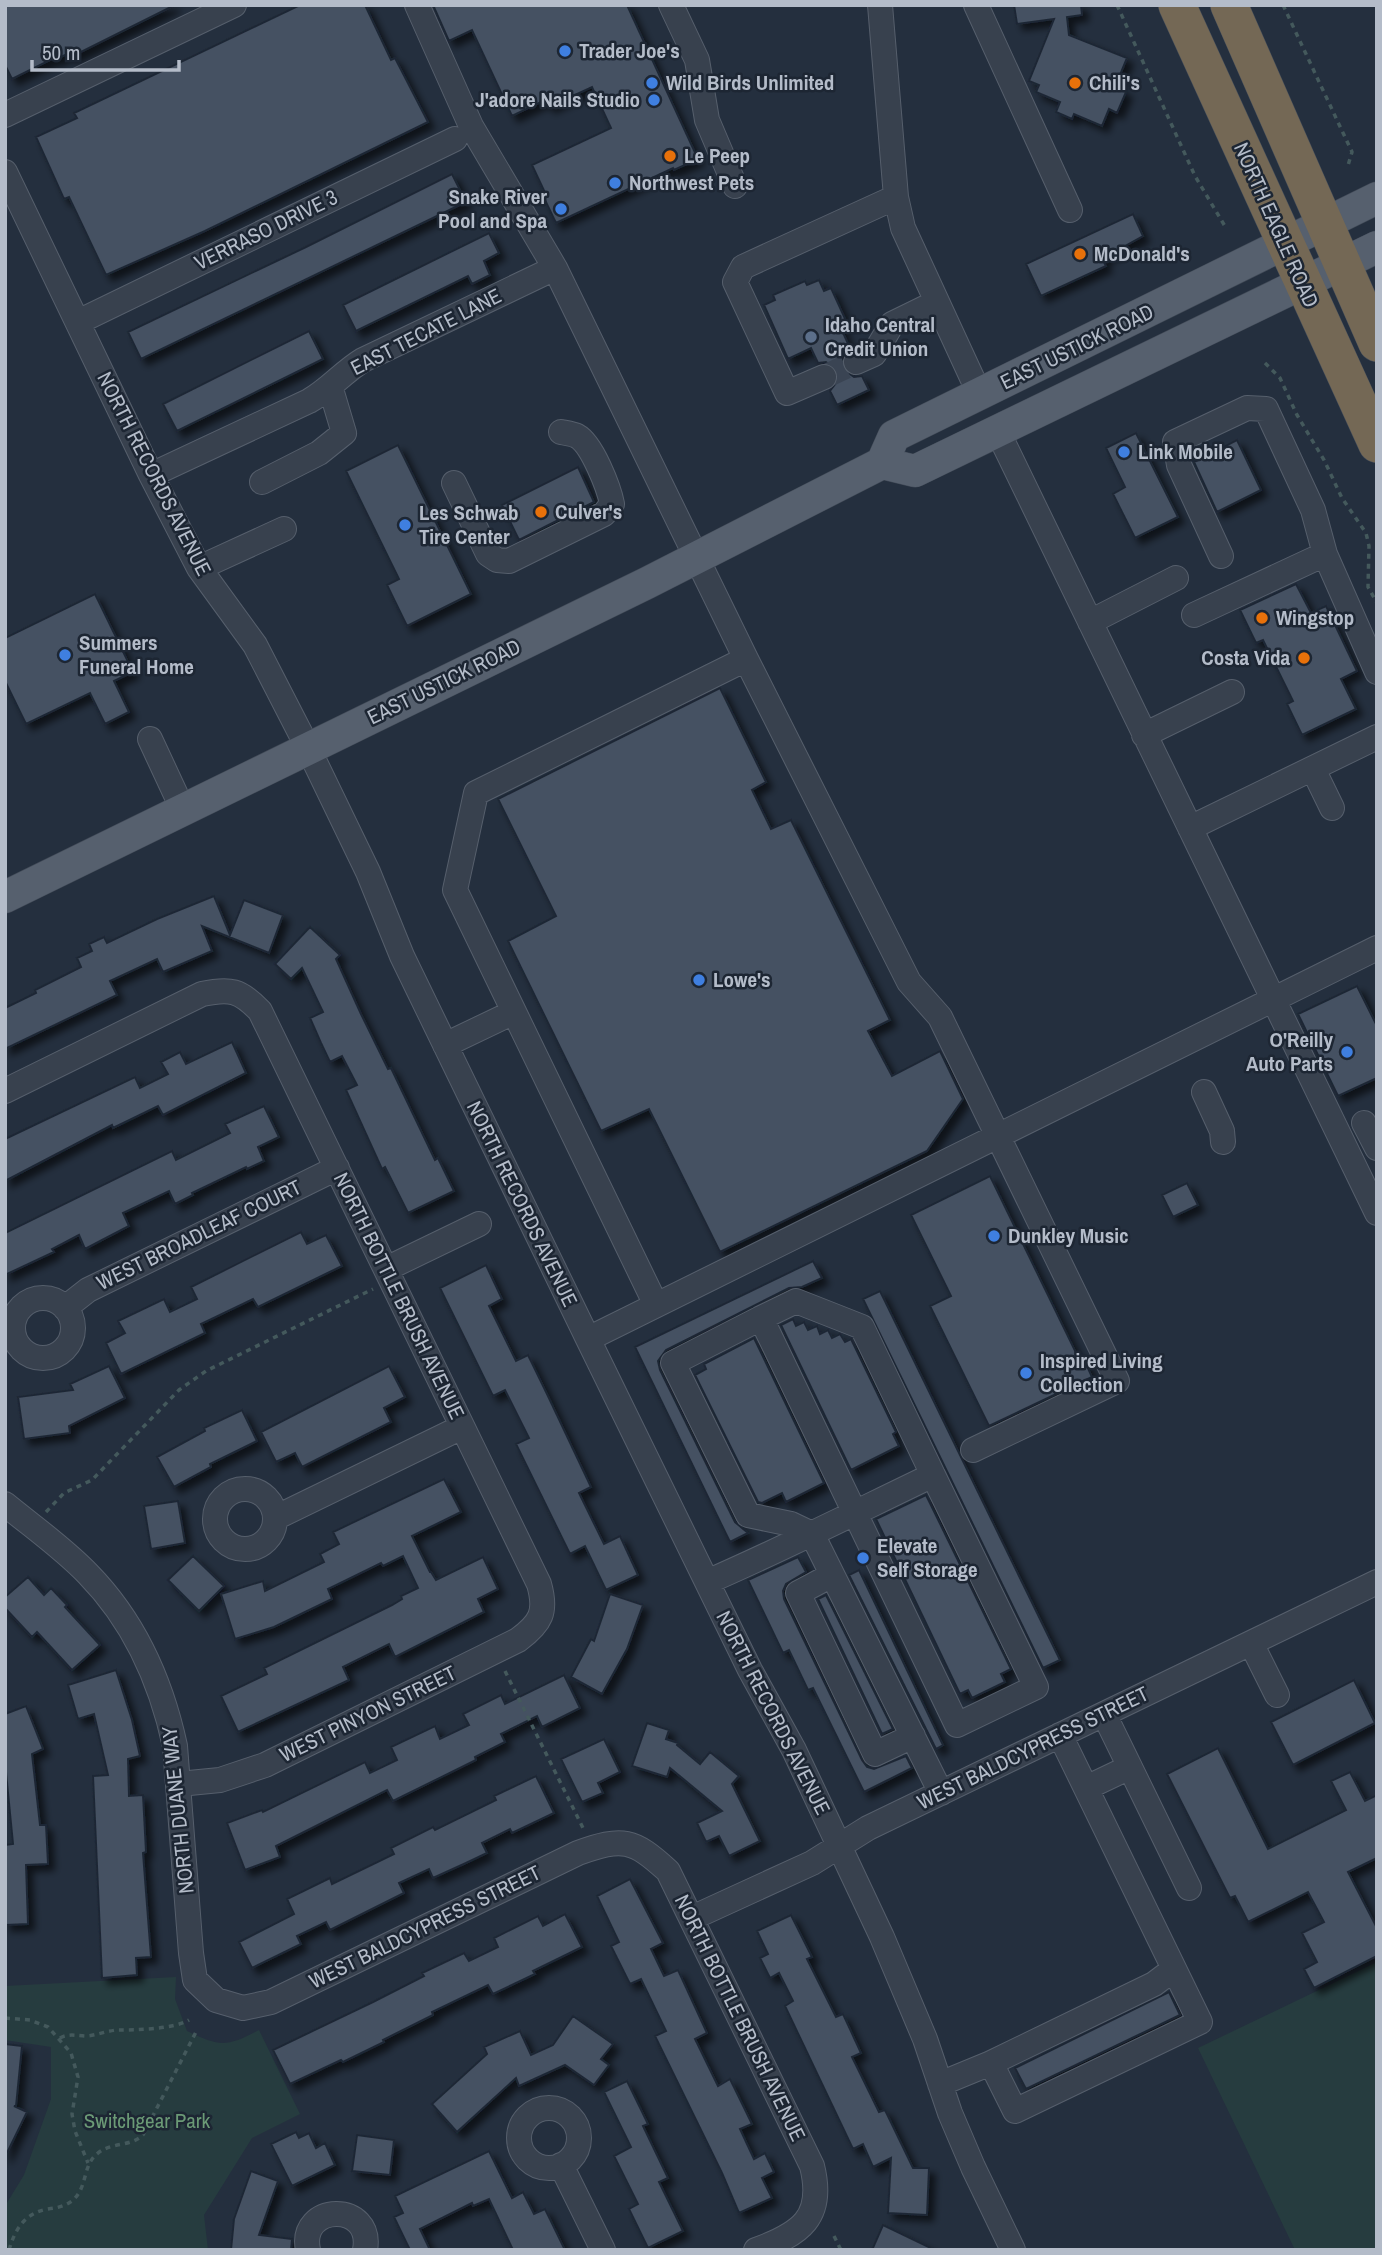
<svg xmlns="http://www.w3.org/2000/svg" width="1382" height="2255" viewBox="0 0 1382 2255" font-family="'Archivo Narrow',sans-serif">
  <defs>
    <filter id="shadow"><feDropShadow dx="6" dy="6" stdDeviation="3.5" flood-color="#0009"/></filter>
  </defs>
  <rect width="100%" height="100%" fill="#242f3e"/>
  <path fill="#263c3f" d="M1377,1962V2250H1295L1198,2048Z
    M176,1977L175,1999L187,2031C220,2047 227,2047 259,2030L300,2114L252,2138L204,2215L208,2250H5V2206L24,2175L51,2099V2047L5,2040V1986Z"/>
  <path fill="#455162" stroke="#1f2835" stroke-width="2" filter="url(#shadow)" d="M5,5H175L71,57L69,53L55,60L54,58L12,79L5,65Z
    M300,5H365L391,60L395,58L428,122L205,231L106,275L69,197L64,199L36,137L77,118L74,113Z
    M433,5H627L698,159L674,170L673,168L556,223L544,198L547,197L532,165L611,128L592,87L549,107L545,100L512,116L472,30L449,41Z
    M1014,5H1081L1082,15L1067,17L1069,35L1127,58L1115,87L1126,92L1117,113L1109,109L1102,126L1074,114L1072,119L1056,112L1060,102L1036,92L1039,85L1029,81L1054,19L1017,24Z
    M452,174L466,202L141,359L128,332L306,247Z
    M1133,214L1143,236L1102,259L1106,266L1041,296L1026,264Z
    M489,233L499,253L484,261L490,275L472,284L468,276L356,331L343,305Z
    M819,280L824,291L831,288L847,323L840,326L850,348L844,353L841,360L843,369L854,377L862,376L869,390L837,405L830,391L839,379L837,371L826,362L818,363L811,348L788,359L764,305L775,300L773,295L805,281L807,285Z
    M309,331L323,359L177,431L163,404Z
    M1136,433L1178,517L1135,538L1113,494L1125,487L1106,448Z
    M1237,440L1261,490L1217,512L1194,462Z
    M398,445L471,594L407,626L387,585L399,579L346,471Z
    M578,467L594,502L519,540L502,505Z
    M1296,584L1311,613L1326,606L1357,671L1341,679L1356,709L1302,735L1287,704L1293,701L1263,640L1256,643L1240,610Z
    M95,594L133,672L114,681L129,712L105,724L90,693L26,724L5,681V638Z
    M720,688L766,782L752,790L771,829L791,820L890,1020L868,1031L892,1076L940,1051L963,1099L927,1151L720,1252L649,1109L601,1131L508,941L556,916L498,799Z
    M214,896L230,935L244,900L283,915L269,953L202,926L212,951L163,972L157,959L110,981L117,995L5,1049V1008L36,993L35,990L81,967L77,958L92,951L89,944L104,937L107,943L157,919Z
    M310,927L340,955L336,959L361,1014L388,1069L391,1068L435,1160L438,1158L454,1191L408,1213L385,1167L382,1169L346,1090L357,1085L342,1056L330,1062L321,1043L310,1018L323,1012L302,968L291,979L275,964Z
    M1357,986L1377,1026V1078L1338,1096L1298,1014Z
    M232,1042L246,1073L163,1115L158,1106L113,1128L112,1125L5,1181V1139L135,1077L140,1088L168,1074L161,1062L180,1052L186,1064Z
    M264,1106L279,1137L258,1147L264,1161L247,1169L246,1167L192,1193L193,1195L175,1204L169,1191L123,1213L129,1226L104,1239L85,1249L79,1235L52,1249L54,1252L5,1275V1233L172,1151L176,1160L230,1133L225,1124Z
    M990,1176L1078,1357L1082,1355L1092,1377L989,1426L930,1306L951,1296L911,1215Z
    M1187,1183L1198,1205L1173,1217L1162,1195Z
    M301,1232L307,1244L326,1235L342,1266L258,1307L253,1299L201,1324L205,1333L121,1374L106,1343L125,1333L118,1321L164,1299L170,1312L197,1299L191,1287Z
    M813,1261L822,1278L802,1287L789,1288L666,1350L658,1361L660,1370L735,1522L748,1533L730,1542L635,1347Z
    M486,1265L502,1299L489,1306L516,1361L528,1355L547,1394L591,1487L579,1493L604,1544L620,1536L638,1575L606,1590L585,1546L570,1554L516,1444L529,1438L505,1390L493,1396L440,1288Z
    M880,1291L1060,1660L1043,1668L863,1299Z
    M793,1319L796,1326L804,1322L808,1330L817,1326L820,1334L828,1330L832,1338L840,1334L845,1342L851,1339L896,1432L893,1434L899,1446L851,1470L781,1325Z
    M754,1338L824,1483L786,1502L782,1493L762,1503L758,1502L695,1375L706,1369L704,1364Z
    M109,1366L125,1398L69,1426L70,1433L24,1439L18,1397L73,1390L70,1384Z
    M389,1366L405,1397L384,1408L391,1422L302,1467L295,1453L276,1462L261,1432Z
    M242,1410L257,1441L210,1464L211,1467L174,1487L157,1457L205,1431L204,1428Z
    M444,1479L461,1512L412,1536L430,1572H431L436,1580L483,1557L498,1589L478,1599L484,1612L395,1657L389,1644L343,1667L349,1680L238,1732L221,1696L267,1674L264,1668L392,1605L402,1599L401,1596L418,1588L403,1556L383,1566L381,1563L328,1589L332,1599L274,1627L235,1639L221,1594L263,1581L265,1591L324,1562L320,1554L339,1544L333,1532Z
    M926,1495L1011,1669L1001,1674L1005,1682L972,1698L968,1690L960,1694L876,1519Z
    M178,1501L185,1543L151,1549L144,1506Z
    M193,1556L224,1586L199,1611L168,1580Z
    M798,1557L806,1572L786,1584L783,1591L784,1599L862,1760L867,1767L874,1769L906,1756L912,1768L864,1792L813,1688L808,1690L789,1650L783,1653L748,1580Z
    M859,1570L943,1745L936,1749L849,1575Z
    M28,1577L44,1595L51,1588L67,1605L65,1607L100,1645L72,1670L37,1632L32,1637L5,1608V1597Z
    M610,1594L643,1605L627,1649L602,1694L571,1677L591,1639L594,1641Z
    M826,1595L893,1729L882,1734L818,1599Z
    M116,1670L132,1720L140,1756L128,1759L129,1796L143,1795L146,1852L143,1853L151,1957L136,1958L137,1975L102,1978L93,1776L108,1775L94,1714L78,1719L68,1685Z
    M564,1675L580,1708L542,1727L537,1716L501,1734L505,1742L475,1757L476,1760L393,1801L387,1790L276,1846L280,1857L245,1870L227,1823L262,1810L263,1812L365,1762L370,1773L397,1760L391,1747L435,1726L440,1739L469,1725L463,1714L501,1695L505,1704Z
    M1354,1680L1375,1723L1293,1765L1271,1722Z
    M26,1706L43,1749L32,1754L40,1825H46L48,1864L26,1865L28,1924L5,1925V1845L13,1844L5,1762V1714Z
    M647,1723L669,1730L666,1739L678,1743L677,1745L700,1764L710,1752L739,1776L732,1784L760,1841L729,1856L719,1836L706,1842L697,1823L722,1811L670,1768L667,1777L632,1766Z
    M604,1739L620,1772L598,1783L603,1793L582,1802L561,1759Z
    M1218,1748L1268,1849L1346,1810L1331,1781L1350,1772L1365,1801L1377,1795V1858L1348,1872L1377,1928V1956L1314,1988L1304,1969L1317,1962L1302,1933L1324,1922L1308,1892L1248,1922L1235,1896L1230,1898L1167,1774Z
    M536,1776L554,1813L512,1833L510,1829L482,1843L487,1853L466,1863L433,1878L429,1869L399,1883L404,1893L330,1930L326,1922L297,1936L301,1944L252,1968L239,1942L294,1914L287,1899L330,1878L332,1884L394,1854L391,1848L433,1827L435,1830L496,1800L494,1796Z
    M630,1879L663,1943L651,1949L664,1976L678,1970L707,2033L695,2039L718,2086L730,2079L752,2124L740,2129L754,2159L765,2153L774,2172L762,2178L772,2198L739,2213L722,2173L655,2036L666,2031L641,1979L630,1984L611,1946L619,1942L597,1896Z
    M565,1914L582,1947L533,1971L535,1974L493,1994L488,1985L432,2012L433,2015L383,2040L384,2042L343,2062L341,2060L290,2084L273,2050L373,2002L424,1976L422,1973L464,1953L469,1961L498,1947L494,1938L538,1916L543,1926Z
    M791,1915L812,1957L807,1959L836,2017L843,2014L861,2053L852,2057L879,2112L885,2110L913,2168H929L927,2215L888,2213L891,2158L873,2167L863,2144L853,2149L785,2006L793,2001L779,1973L770,1978L760,1958L768,1954L757,1931Z
    M1169,1992L1180,2015L1026,2089L1015,2068Z
    M573,2016L613,2044L601,2059L609,2065L594,2085L565,2065L519,2086L516,2078L457,2132L432,2104L487,2054L484,2047L520,2031L531,2055L553,2045Z
    M5,2044L22,2046L16,2106H14L27,2112L5,2157Z
    M627,2081L648,2124L643,2126L668,2178L659,2182L683,2231L648,2248L629,2209L638,2204L614,2156L631,2147L604,2092Z
    M296,2132L299,2138L309,2133L316,2148L325,2143L335,2165L292,2186L271,2144Z
    M357,2135L394,2140L390,2175L352,2171Z
    M489,2151L512,2198L523,2192L534,2214L545,2209L565,2250H513L489,2199L473,2206L472,2203L420,2229L430,2250H410L394,2217L403,2213L395,2196Z
    M251,2171L278,2181L259,2235L292,2239L291,2250H231L234,2219Z
    M883,2225L935,2250H872Z"/>
  <g fill="none" stroke-linecap="round" stroke-linejoin="round">
    <path stroke="#3a4453" stroke-width="24" stroke-dasharray="24 12" stroke-linecap="butt" d="M824,377L856,362"/>
    <g stroke="#565f6c" stroke-width="26">
      <path id="minor" d="M417,5L471,126L555,268L746,659L909,982L940,1017L1117,1381L973,1450
        M671,5L697,60L707,120L735,186
        M880,5L896,197L903,228L980,395
        M976,5L1070,210
        M5,115L234,5
        M5,172L151,475L199,568L255,645L309,750L368,872L402,956L588,1339L750,1670L794,1750L882,1937L925,2039L950,2113L973,2167L1013,2250
        M78,322L455,139
        M856,362L874,354L892,324L937,302
        M824,377L787,393L735,282L743,267L896,197
        M998,432L1377,1213
        M151,475L309,401C329,390 343,372 363,360L555,268
        M262,482L319,453L344,433L330,386
        M454,483L488,554L497,560L509,561L604,514L612,504C609,488 592,444 577,436C573,434 566,433 561,432
        M1221,556L1179,465L1175,442L1247,408L1266,409L1313,510L1325,554
        M199,568L284,529
        M1194,615L1325,554L1377,672
        M1090,622L1176,578
        M1144,735L1232,692
        M150,739L183,810
        M1313,769L1332,808
        M1190,828L1377,737
        M445,1045L514,1012
        M5,1091L202,994C230,988 240,990 260,1011L539,1584C547,1612 541,1623 518,1640L265,1765L220,1780L179,1784
        M1204,1092L1222,1131L1223,1142
        M1364,1123L1377,1148
        M386,1269L479,1224
        M13 1328a30 30 0 1 1 60 0a30 30 0 1 1-60 0Z
        M656,1305L455,890L476,793L746,659
        M65,1308L88,1290L337,1168
        M761,1318L673,1363L748,1515L791,1524L812,1534L941,1793
        M588,1339L1377,948
        M215 1519a30 30 0 1 1 60 0a30 30 0 1 1-60 0Z
        M5,1504C33,1527 63,1548 88,1574C135,1622 161,1681 175,1746L191,1953L195,1980L216,2000L243,2008L271,2002L578,1853C623,1837 633,1839 668,1871L812,2166C825,2218 800,2234 756,2250
        M275,1518L462,1427
        M832,1575L798,1593L875,1754L913,1736
        M707,1582C783,1549 858,1511 933,1475L1036,1687L957,1725L761,1318L796,1301L862,1327L933,1475
        M1251,1643L1277,1695
        M1104,1714L1189,1888
        M1060,1735L1200,2022L1015,2111L991,2063L1154,1984L1174,1969
        M1086,1788L1130,1767
        M692,1918L812,1863L868,1828L1377,1582
        M940,2084L991,2063
        M519 2138a30 30 0 1 1 60 0a30 30 0 1 1-60 0Z
        M561,2165L603,2250
        M308,2250C298,2203 374,2201 365,2250"/>
    </g>
    <g stroke="#414a57" stroke-width="33">
      <path id="major" d="M882,463L915,471L1377,247
        M5,897L647,583L882,463L894,436L1377,198"/>
    </g>
    <g stroke="#434c59" stroke-width="38">
      <path id="highway" d="M1177,5L1377,444
        M1229,5L1377,343"/>
    </g>
    <path stroke="#44595c" stroke-width="3.5" stroke-dasharray="5 5" stroke-linecap="butt" d="M1117,5L1195,176L1226,228
      M1283,5L1352,152L1347,169
      M1265,363L1280,378L1297,415L1324,460L1342,498L1366,533L1369,546L1368,587L1377,603
      M46,1512L64,1493L92,1480L179,1390L206,1371L373,1289
      M505,1671L584,1830
      M5,2018L30,2020L48,2027L71,2053L78,2077L72,2114L75,2131L88,2163
      M60,2038C69,2033 77,2036 87,2036C98,2035 109,2030 119,2030C137,2030 174,2029 189,2020
      M834,2236L841,2250
      M9,2250C15,2229 25,2213 48,2209C57,2208 66,2206 73,2200C88,2187 82,2165 98,2153C112,2142 130,2147 143,2135L197,2030"/>
    <use href="#minor" stroke="#38414e" stroke-width="24"/>
    <use href="#major" stroke="#56606e" stroke-width="32"/>
    <use href="#highway" stroke="#746855" stroke-width="37"/>
  </g>
  <g fill="#3f7fe0" stroke="#1d2633" stroke-width="2.5">
    <circle cx="565" cy="51" r="7"/>
    <circle cx="652" cy="83" r="7"/>
    <circle cx="654" cy="100" r="7"/>
    <circle cx="615" cy="183" r="7"/>
    <circle cx="561" cy="209" r="7"/>
    <circle cx="1124" cy="452" r="7"/>
    <circle cx="405" cy="525" r="7"/>
    <circle cx="65" cy="655" r="7"/>
    <circle cx="699" cy="980" r="7"/>
    <circle cx="1347" cy="1052" r="7"/>
    <circle cx="994" cy="1236" r="7"/>
    <circle cx="1026" cy="1373" r="7"/>
    <circle cx="863" cy="1558" r="7"/>
  </g>
  <g fill="#e8710a" stroke="#1d2633" stroke-width="2.5">
    <circle cx="1075" cy="83" r="7"/>
    <circle cx="670" cy="156" r="7"/>
    <circle cx="1080" cy="254" r="7"/>
    <circle cx="541" cy="512" r="7"/>
    <circle cx="1262" cy="618" r="7"/>
    <circle cx="1304" cy="658" r="7"/>
  </g>
  <circle fill="#5c6f8a" stroke="#1d2633" stroke-width="2.5" cx="811" cy="337" r="7"/>
  <g text-anchor="middle" stroke-width="5" stroke-linejoin="round" paint-order="stroke">
    <g font-size="21" font-weight="bold" fill="#b4bcc9" stroke="#1d2633" text-anchor="start">
      <text x="579" y="58">Trader Joe's</text>
      <text x="666" y="90">Wild Birds Unlimited</text>
      <text x="1089" y="90">Chili's</text>
      <text x="640" y="107" text-anchor="end">J'adore Nails Studio</text>
      <text x="684" y="163">Le Peep</text>
      <text x="629" y="190">Northwest Pets</text>
      <text x="547" y="204" text-anchor="end">Snake River<tspan x="547" dy="24">Pool and Spa</tspan></text>
      <text x="1094" y="261">McDonald's</text>
      <text x="825" y="332">Idaho Central<tspan x="825" dy="24">Credit Union</tspan></text>
      <text x="1138" y="459">Link Mobile</text>
      <text x="555" y="519">Culver's</text>
      <text x="419" y="520">Les Schwab<tspan x="419" dy="24">Tire Center</tspan></text>
      <text x="1276" y="625">Wingstop</text>
      <text x="79" y="650">Summers<tspan x="79" dy="24">Funeral Home</tspan></text>
      <text x="1290" y="665" text-anchor="end">Costa Vida</text>
      <text x="713" y="987">Lowe's</text>
      <text x="1333" y="1047" text-anchor="end">O'Reilly<tspan x="1333" dy="24">Auto Parts</tspan></text>
      <text x="1008" y="1243">Dunkley Music</text>
      <text x="1040" y="1368">Inspired Living<tspan x="1040" dy="24">Collection</tspan></text>
      <text x="877" y="1553">Elevate<tspan x="877" dy="24">Self Storage</tspan></text>
    </g>
    <g font-size="21" fill="#b4bcc9" stroke="#1d2633">
      <text transform="translate(1276 225) rotate(66)" y="7">NORTH EAGLE ROAD</text>
      <text transform="translate(266 230) rotate(-26)" y="7">VERRASO DRIVE 3</text>
      <text transform="translate(426 332) rotate(-27)" y="7">EAST TECATE LANE</text>
      <text transform="translate(1077 347) rotate(-26)" y="7">EAST USTICK ROAD</text>
      <text transform="translate(154 474) rotate(63)" y="7">NORTH RECORDS AVENUE</text>
      <text transform="translate(444 682) rotate(-26)" y="7">EAST USTICK ROAD</text>
      <text transform="translate(522 1204) rotate(64)" y="7">NORTH RECORDS AVENUE</text>
      <text transform="translate(199 1235) rotate(-26)" y="7">WEST BROADLEAF COURT</text>
      <text transform="translate(399 1296) rotate(64)" y="7">NORTH BOTTLE BRUSH AVENUE</text>
      <text transform="translate(773 1713) rotate(63)" y="7">NORTH RECORDS AVENUE</text>
      <text transform="translate(368 1714) rotate(-26)" y="7">WEST PINYON STREET</text>
      <text transform="translate(1033 1748) rotate(-26)" y="7">WEST BALDCYPRESS STREET</text>
      <text transform="translate(178 1810) rotate(-96)" y="7">NORTH DUANE WAY</text>
      <text transform="translate(425 1927) rotate(-26)" y="7">WEST BALDCYPRESS STREET</text>
      <text transform="translate(740 2018) rotate(64)" y="7">NORTH BOTTLE BRUSH AVENUE</text>
    </g>
    <g font-size="21" fill="#6b9a76" stroke="#1d2633">
      <text x="147" y="2128">Switchgear Park</text>
    </g>
  </g>
  <rect width="1382" height="2255" fill="none" stroke="#b4bcc9" stroke-width="14"/>
  <path d="M32 60v10h147v-10" fill="none" stroke="#b4bcc9" stroke-width="3.5"/>
  <text x="42" y="60" font-size="21" fill="#b4bcc9" stroke="#1d2633" stroke-width="5" paint-order="stroke">50 m</text>
</svg>
